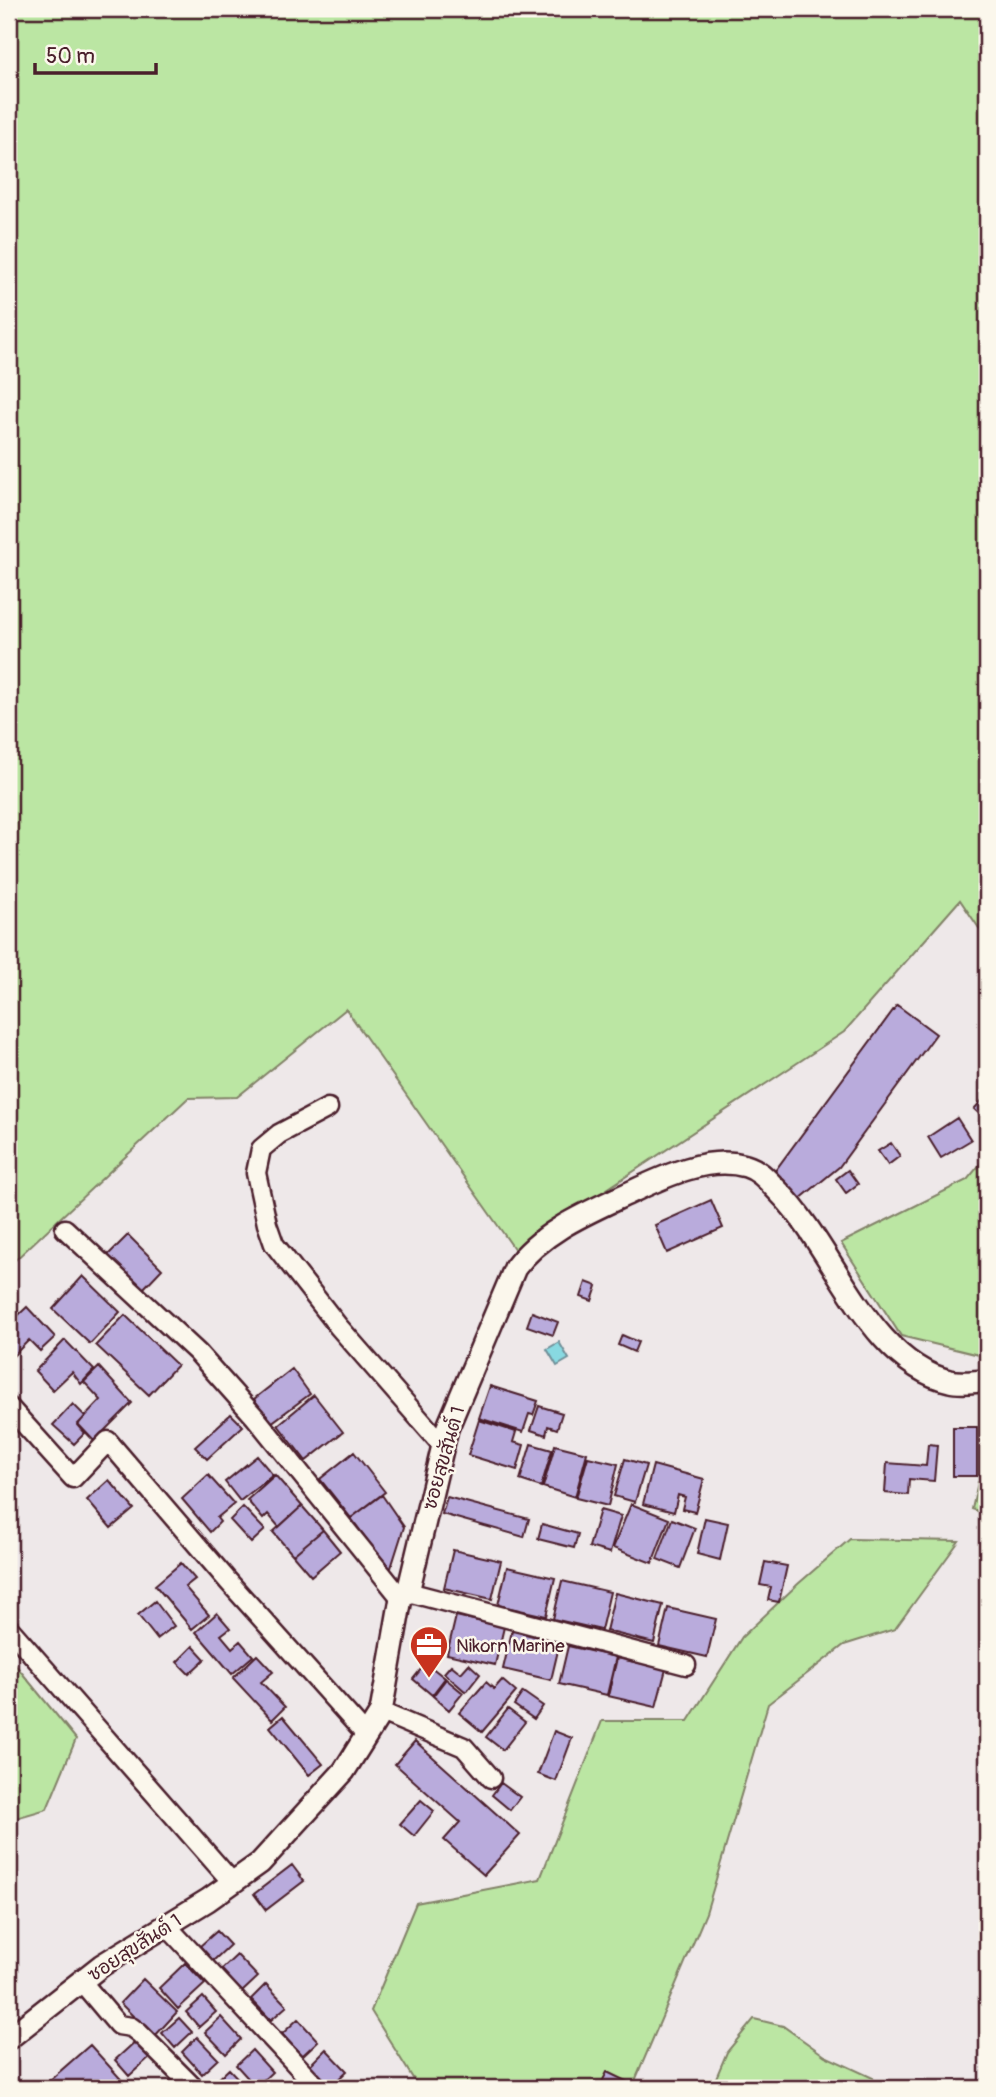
<svg xmlns="http://www.w3.org/2000/svg" width="996" height="2097" viewBox="0 0 996 2097" font-family="Pangolin,'Playpen Sans Thai',sans-serif">
  <rect width="100%" height="100%" fill="#eee8e9"/>
  <filter id="ink" filterUnits="userSpaceOnUse"><feTurbulence type="fractalNoise" baseFrequency=".0143" numOctaves="2"/><feDisplacementMap in="SourceGraphic" scale="14" xChannelSelector="R" yChannelSelector="G"/><feConvolveMatrix kernelMatrix="1 2 1 2 8 2 1 2 1" color-interpolation-filters="sRGB"/></filter>
  <g filter="url(#ink)">
    <path fill="#bbe6a3" stroke="#828267" stroke-width="2" d="M9,9H987V940L960,900L844,1032L515,1250L346,1009L237,1097L188,1098L9,1266Z
      M987,1156V1357L901,1336L841,1243L967,1180Z
      M978,1482L987,1483V1514L972,1509Z
      M850,1539L959,1541L895,1629L844,1645L768,1704L706,1913L632,2088H419L371,2011L416,1903L540,1879L602,1721H688L742,1637L798,1584Z
      M9,1657L76,1739L47,1809L9,1820Z
      M754,2019L783,2026L825,2056L873,2078L877,2088H704L698,2084L716,2078L727,2052Z"/>
    <path fill="#88d9e1" stroke="#6f8f98" stroke-width="2" d="M559,1342L569,1359L557,1366L547,1349Z"/>
    <path fill="#b9abdc" stroke="#4a1f2b" stroke-width="2" d="M897,1005L936,1034L839,1167L800,1199L774,1180L775,1171Z
      M987,1095V1121L974,1109Z
      M957,1118L971,1140L941,1158L928,1137Z
      M891,1143L900,1156L888,1165L878,1151Z
      M848,1170L858,1184L846,1193L836,1179Z
      M711,1200L723,1228L667,1253L655,1225Z
      M128,1235L162,1269L142,1290L122,1270L117,1274L103,1260Z
      M83,1276L120,1312L90,1344L53,1309Z
      M586,1282L597,1286L592,1301L581,1297Z
      M27,1307L55,1337L40,1351L29,1340L13,1356L9,1351V1324Z
      M532,1312L558,1322L553,1335L527,1326Z
      M125,1315L177,1365L149,1395L96,1345Z
      M622,1335L638,1342L634,1352L618,1345Z
      M65,1340L94,1370L81,1384L72,1372L53,1390L35,1371Z
      M99,1367L132,1403L94,1441L78,1424L101,1400L84,1382Z
      M292,1369L310,1394L271,1423L254,1399Z
      M490,1386L538,1401L533,1415L529,1414L523,1432L479,1418Z
      M314,1395L343,1432L306,1461L278,1425Z
      M73,1404L85,1416L78,1425L85,1433L74,1444L53,1425Z
      M539,1406L562,1413L557,1429L548,1426L546,1435L531,1430Z
      M231,1414L243,1426L207,1459L195,1447Z
      M479,1420L516,1432L513,1442L524,1445L517,1470L468,1455Z
      M982,1425H987V1473H982Z
      M953,1427H977V1476H953Z
      M531,1444L552,1450L541,1487L520,1480Z
      M928,1444L937,1445L934,1481L909,1479L908,1495L885,1493L887,1463L926,1466Z
      M555,1445L587,1453L575,1497L543,1487Z
      M354,1452L385,1492L351,1518L320,1479Z
      M257,1456L273,1475L240,1501L225,1482Z
      M588,1457L618,1464L608,1506L576,1498Z
      M625,1459L646,1465L635,1502L614,1496Z
      M653,1465L704,1479L695,1512L682,1509L685,1497L678,1495L674,1512L643,1504Z
      M208,1475L234,1504L217,1518L220,1522L210,1532L182,1499Z
      M275,1475L302,1506L279,1527L268,1514L263,1519L247,1500Z
      M109,1480L134,1509L111,1528L87,1500Z
      M382,1495L404,1527L390,1571L351,1518Z
      M447,1497L529,1519L524,1537L442,1514Z
      M631,1504L669,1519L652,1563L613,1548Z
      M302,1506L323,1530L293,1555L273,1532Z
      M243,1507L265,1530L251,1543L230,1520Z
      M600,1510L621,1516L610,1553L589,1547Z
      M705,1518L728,1523L720,1560L697,1554Z
      M672,1519L695,1528L680,1568L657,1559Z
      M542,1524L578,1534L574,1548L538,1539Z
      M323,1530L340,1551L311,1576L293,1555Z
      M453,1550L501,1561L492,1599L444,1588Z
      M765,1562L787,1566L779,1602L768,1600L771,1587L760,1585Z
      M181,1563L195,1579L185,1587L209,1615L192,1629L155,1585Z
      M507,1567L555,1578L546,1616L498,1605Z
      M562,1581L610,1592L601,1630L553,1619Z
      M615,1593L663,1605L654,1643L606,1631Z
      M155,1601L174,1626L157,1639L138,1615Z
      M668,1608L716,1619L707,1657L659,1646Z
      M217,1613L230,1628L221,1635L232,1648L240,1641L253,1656L232,1674L196,1632Z
      M456,1616L504,1627L495,1665L447,1654Z
      M512,1631L560,1642L551,1680L503,1669Z
      M193,1646L205,1659L189,1674L177,1662Z
      M568,1646L616,1657L607,1695L559,1684Z
      M257,1655L273,1672L261,1682L285,1707L272,1720L233,1678Z
      M617,1658L666,1669L656,1707L608,1696Z
      M426,1663L445,1678L432,1695L413,1679Z
      M469,1664L480,1674L466,1692L444,1673L451,1665L461,1673Z
      M446,1679L463,1693L449,1710L433,1696Z
      M502,1680L516,1692L482,1732L459,1713L486,1682L494,1689Z
      M523,1692L543,1706L534,1719L514,1705Z
      M508,1709L525,1722L503,1750L486,1737Z
      M283,1716L323,1764L309,1775L270,1727Z
      M554,1731L572,1738L556,1781L538,1774Z
      M415,1741L520,1835L484,1875L444,1840L460,1822L395,1764Z
      M501,1783L520,1797L510,1810L492,1795Z
      M421,1800L434,1811L414,1836L400,1824Z
      M292,1865L304,1881L266,1910L254,1894Z
      M217,1931L230,1945L213,1961L200,1946Z
      M237,1955L258,1977L242,1992L221,1970Z
      M185,1963L205,1984L178,2009L159,1988Z
      M143,1979L177,2012L154,2037L120,2003Z
      M266,1984L287,2006L271,2020L251,1999Z
      M203,1997L216,2012L199,2027L186,2012Z
      M221,2017L241,2039L226,2054L205,2032Z
      M179,2018L192,2032L175,2048L162,2033Z
      M298,2019L318,2041L302,2056L282,2034Z
      M197,2037L218,2059L202,2074L182,2052Z
      M137,2040L151,2056L129,2076L115,2060Z
      M90,2045L128,2087L41,2088Z
      M326,2049L347,2071L331,2086L310,2065Z
      M252,2050L272,2072L256,2087L236,2065Z
      M229,2069L247,2088H217L213,2084Z
      M607,2072L632,2084L630,2088H599Z"/>
    <g fill="none" stroke-linecap="round" stroke-linejoin="round">
      <g stroke="#4a1f2b" stroke-width="23">
        <path id="minor" d="M328,1108L279,1134L261,1149L256,1173L267,1224L274,1244L338,1326L443,1446
          M65,1229L198,1353L255,1417L401,1598
          M9,1407L73,1478L108,1441L228,1581L367,1736
          M408,1592L686,1665
          M9,1628L232,1882
          M381,1712L464,1747L491,1778
          M166,1925L318,2088
          M81,1981L118,2025L131,2027L139,2033L194,2088"/>
      </g>
      <g stroke="#4a1f2b" stroke-width="26">
        <path id="tertiary" d="M9,2038L102,1965L208,1900L260,1863L344,1771L381,1712L401,1598L408,1592L447,1429L515,1268C542,1231 589,1212 629,1193C663,1177 708,1155 746,1166C760,1170 769,1182 779,1192C834,1247 869,1363 950,1381C961,1384 976,1381 987,1381"/>
      </g>
      <use href="#minor" stroke="#fbf7ec" stroke-width="18"/>
      <use href="#tertiary" stroke="#fbf7ec" stroke-width="21"/>
    </g>
  </g>
  <defs>
    <g id="office-pin" transform="scale(2.0125)"><path d="M0 17L-7.5 6A9.5 9.5 0 1 1 7.5 6Z" fill="#c8321e" stroke="#fbf7ec"/><path d="M-6-3h4V-5.5h4V-3h4V5H-6ZM-1-4.5V-3h2v-1.5ZM-6 0V1H6V0Z" fill="#fff"/></g>
  </defs>
  <g fill-rule="evenodd">
    <use href="#office-pin" x="429" y="1645"/>
  </g>
  <g text-anchor="middle" stroke-width="5" stroke-linejoin="round" paint-order="stroke">
    <g font-size="19" fill="#4a1f2b" stroke="#fbf7ec">
      <text transform="translate(443 1458) rotate(-74)" y="7">ซอยสุขสันต์ 1</text>
      <text transform="translate(134 1947) rotate(-33)" y="7">ซอยสุขสันต์ 1</text>
    </g>
    <g font-size="19" fill="#4a1f2b" stroke="#fbf7ec" text-anchor="start">
      <text x="456" y="1652">Nikorn Marine</text>
    </g>
  </g>
  <rect width="996" height="2097" fill="none" stroke="#fbf7ec" stroke-width="35"/>
  <rect x="18" y="18" width="961" height="2062" fill="none" stroke="#4a1f2b" stroke-width="2.5" filter="url(#ink)"/>
  <path d="M35 63v10h121v-10" fill="none" stroke="#4a1f2b" stroke-width="3.5"/>
  <text x="46" y="63" font-size="21" fill="#4a1f2b" stroke="#fbf7ec" stroke-width="5" paint-order="stroke">50 m</text>
</svg>
